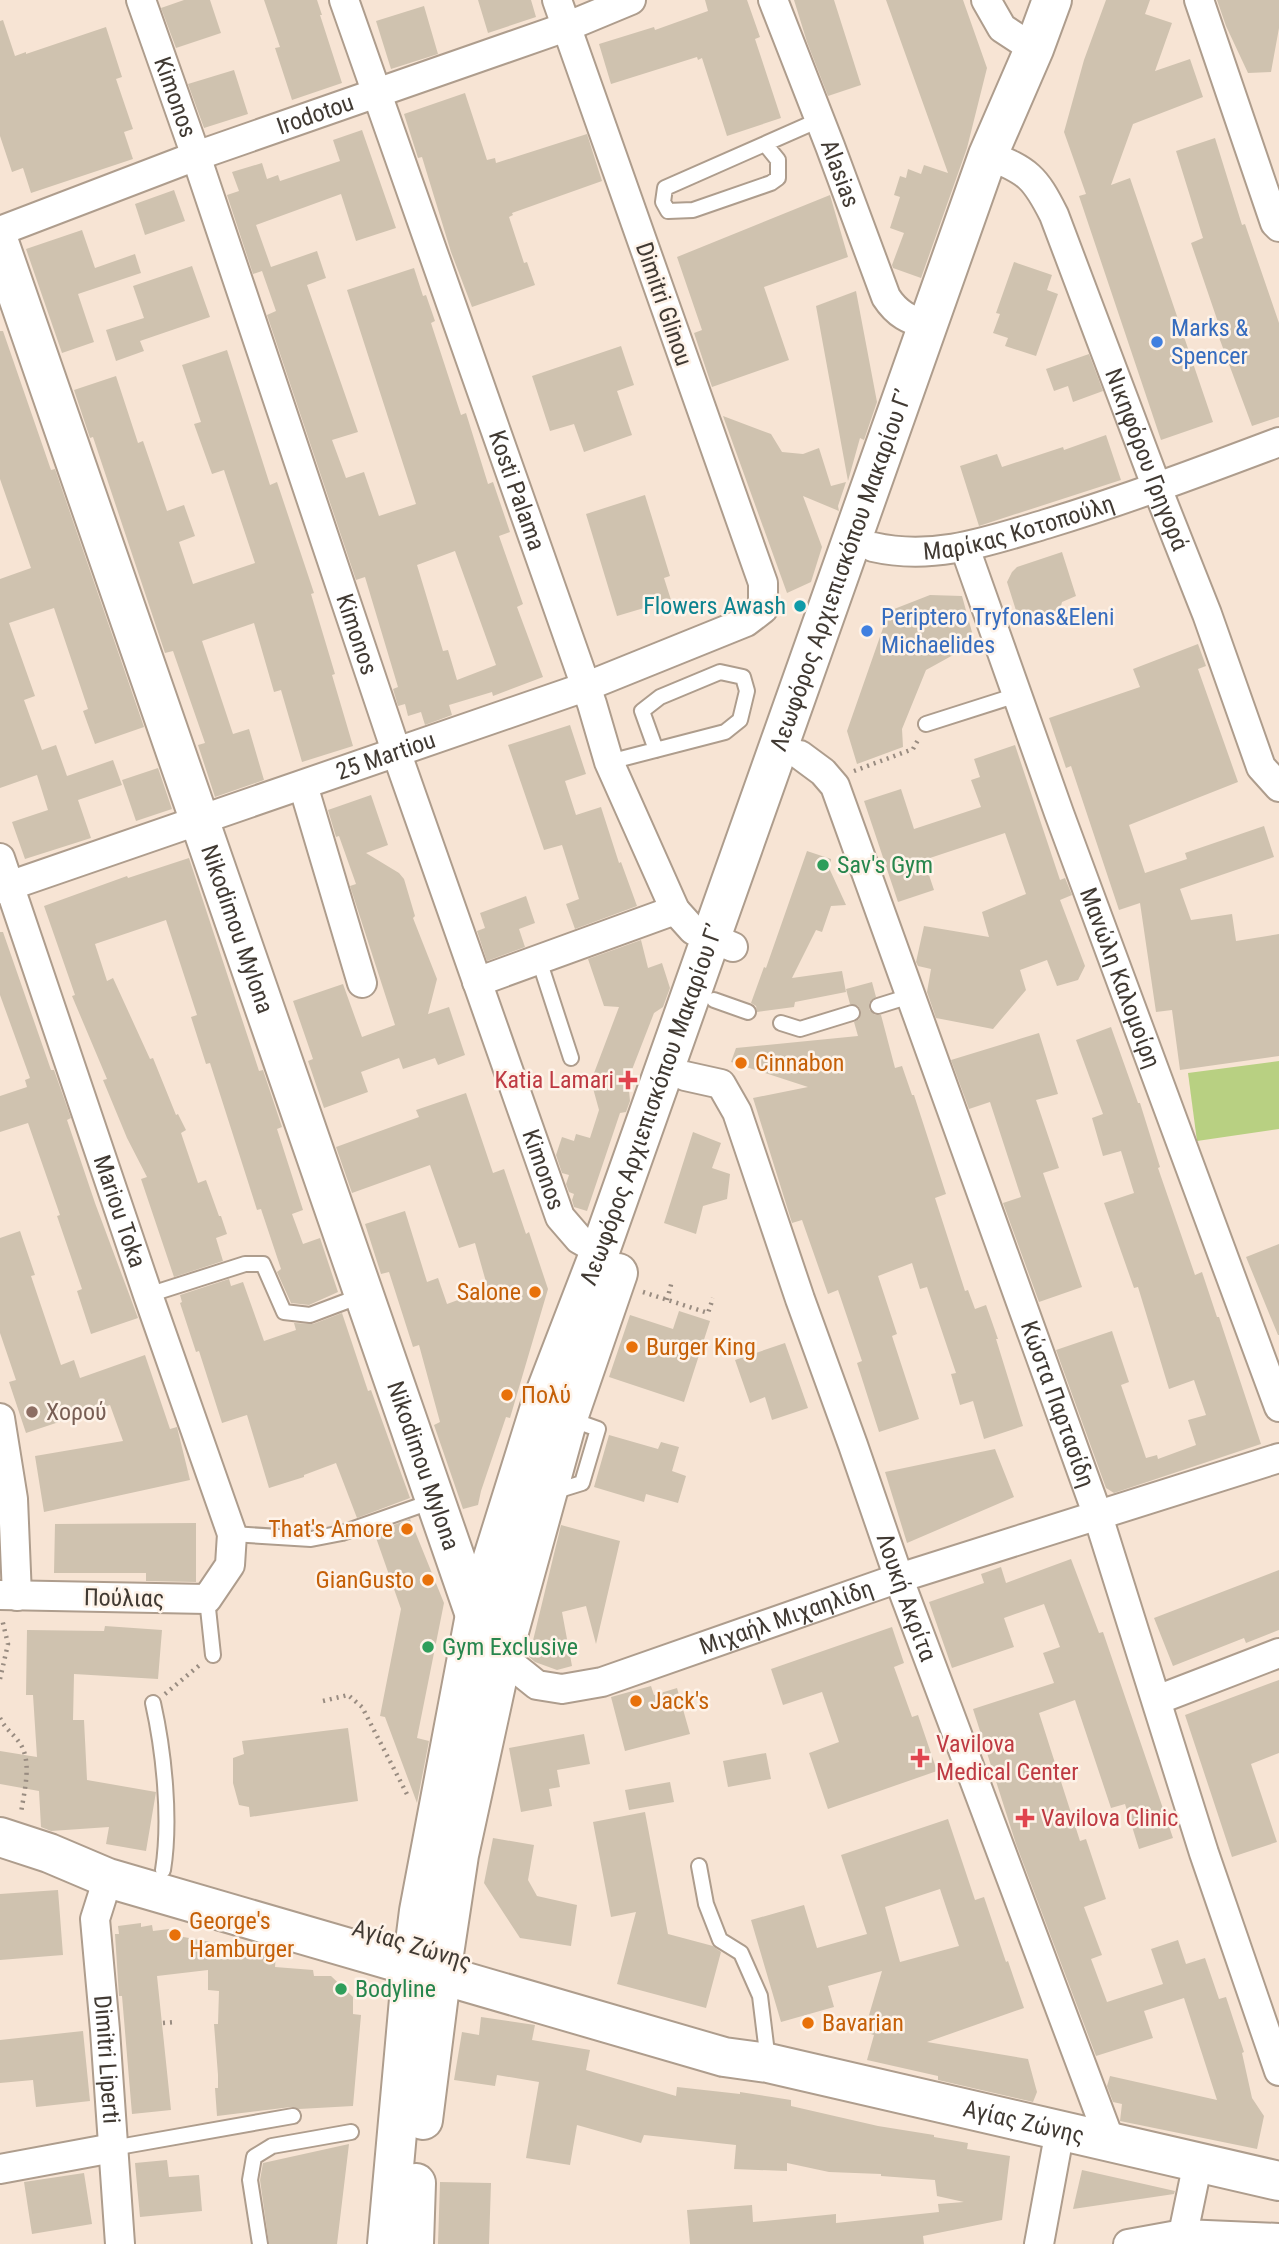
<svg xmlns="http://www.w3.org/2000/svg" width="1279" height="2244" viewBox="0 0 1279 2244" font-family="'Roboto Condensed',sans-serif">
  <rect width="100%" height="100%" fill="#f7e4d4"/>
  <path fill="#b8d082" d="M1279,1061V1129L1197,1141L1188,1073Z"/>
  <path fill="#cfc2af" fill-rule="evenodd" d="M184,0H210L221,33L176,48L161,8Z
    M264,0H317L322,15H320L342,83L292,100L275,48L280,47Z
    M478,0H531L536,17L488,33Z
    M705,0H747L760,37L755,39L781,118L727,136L702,58L698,60L697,57L611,84L599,44L654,27L655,30L708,11Z
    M794,0H834L861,85L828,96L807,42Z
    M886,0H963L987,68L967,148L921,278L893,268L892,265L904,233L890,228L900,197L894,195L900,176L906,178L908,169L921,174L924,165L948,173Z
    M1106,0H1150L1145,14L1172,23L1155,71L1190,59L1203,97L1133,124L1111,185L1130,178L1213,422L1161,440L1079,196L1086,194L1064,132L1084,60Z
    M1217,0H1279V28L1271,72L1248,73L1226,26Z
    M424,6L438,54L391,69L376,21Z
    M3,20L15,56L26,52V54L106,27L122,77L116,79L133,129L124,132L133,159L31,193L23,168L12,172L0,136V21Z
    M234,70L248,114L204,128L188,84Z
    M465,93L487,160L495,158L496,163L587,134L602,181L512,213L513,215L509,217L524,263L527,262L535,285L472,307L451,252L422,157L418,158L404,114Z
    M362,130L396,228L356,241L341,194L256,225L271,267L317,251L326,278L307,285L358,432L332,440L346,478L364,472L379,516L416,504L347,290L414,268L423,296L426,295L435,321L431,323L461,415L466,413L488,484L493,482L510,532L499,536L523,604L517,607L543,677L493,696L492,692L449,705L452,715L425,725L421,712L408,716L405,704L398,706L393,689L398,687L365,577L356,580L267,315L276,311L262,271L253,274L227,195L239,191L232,172L262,163L267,179L278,175L280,181L340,161L333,140ZM455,551L496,665L457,680L448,650L443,651L417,565Z
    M1215,138L1242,225L1245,224L1279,323V417L1252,426L1217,332L1221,331L1191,243L1203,238L1176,151Z
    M174,190L185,221L145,235L135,204Z
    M830,195L848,257L764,287L789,360L712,387L694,333L702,330L677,257Z
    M82,230L95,268L135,254L141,273L78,294L94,342L62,353L26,249Z
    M1014,262L1052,275L1047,290L1058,294L1036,356L1005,346L1008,338L993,333L1000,314L996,313Z
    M192,266L210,317L140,341L144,351L116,361L106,330L144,318L133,286Z
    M856,291L877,402L864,440L860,438L848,481L816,306Z
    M0,331H3L51,470L55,469L144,727L95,744L83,711L88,709L54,608L9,623L35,696L24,700L42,750L56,745L67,776L113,760L122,785L78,800L91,838L25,859L12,822L48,810L37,775L0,788V579L31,568L0,479Z
    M621,346L634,385L617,391L632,435L584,452L574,424L550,431L532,376Z
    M227,350L270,485L277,482L314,593L311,594L335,674L332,675L353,746L302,762L281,690L274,692L254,623L202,641L233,734L249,729L264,780L215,797L198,745L205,743L173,651L165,653L93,437L90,438L74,390L116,376L138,443L143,441L167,511L184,505L195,536L179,542L193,584L255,563L224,470L212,474L194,424L201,422L182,365Z
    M1089,354L1103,391L1073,402L1068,386L1054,391L1046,369Z
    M723,416L771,434L782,452L803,454L819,448L831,486L846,482L838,506L839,511L803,496L822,547L811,582L787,593Z
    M1106,435L1121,480L979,526L960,466L997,454L1002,467L1063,447L1064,450Z
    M645,495L670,576L664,578L671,600L617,616L586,514Z
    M1062,552L1076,596L1062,602L1060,610L1020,623L1007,582L1012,572L1017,567Z
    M930,595L962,596L975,643L926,670L902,729L903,747L857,764L847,731L889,611Z
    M1198,644L1206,666L1198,669L1238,782L1129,825L1145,873L1187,859L1185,853L1264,826L1274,857L1180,889L1191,920L1232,914L1236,941L1279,934V1056L1180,1070L1172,1010L1156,1012L1140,903L1119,910L1071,766L1066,768L1049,718L1140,687L1133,669Z
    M570,725L586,774L565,781L576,815L601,807L619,863L621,862L637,906L575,929L566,904L579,899L562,845L544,850L508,745Z
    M1015,745L1060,880L1065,878L1072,895L1060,900L1085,966L1078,980L1057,986L1047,960L1020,970L1026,990L993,1029L936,1018L927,992L931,969L918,966L916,962L924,926L989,937L982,912L1026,894L1005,833L924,860L934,890L898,902L864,801L901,789L914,829L981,807L971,780L980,777L974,759Z
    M158,768L172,809L136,821L122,780Z
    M371,795L388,845L366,853L399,873L404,879L415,916L413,918L437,979L428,1014L449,1007L465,1055L438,1065L435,1058L403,1069L399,1058L361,1072L368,1092L324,1108L308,1061L313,1059L293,1001L343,984L362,1037L395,1025L350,886L356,884L339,836L336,837L328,810Z
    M807,851L831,859L830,870L846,905L831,906L822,932L816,930L792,978L842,971L846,992L795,1002L794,1007L757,1012L756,1006L751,1003L764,967L766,968Z
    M189,858L259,1071L263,1070L282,1127L277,1129L303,1210L292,1214L303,1244L320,1238L338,1292L309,1305L291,1303L277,1272L281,1269L261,1209L257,1210L210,1063L206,1064L191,1017L197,1015L166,920L95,944L107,981L113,978L150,1059L153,1058L176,1115L178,1114L186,1130L181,1133L198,1183L206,1180L219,1216H221L227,1234L216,1238L223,1261L174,1277L141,1179L147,1177L127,1138L103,1080L107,1079L72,996L75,995L44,906L127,876L128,878Z
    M526,896L535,923L519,929L525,947L487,961L477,931L485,928L480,913Z
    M0,932H3L51,1070H54L71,1118L67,1120L95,1203L138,1318L91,1334L77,1291L82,1289L57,1216L60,1215L28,1123L0,1132V1096L27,1087L25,1080L30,1078L0,995Z
    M641,940L648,968L662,963L670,988L663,1007L654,1013L628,1080L630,1101L626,1112L620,1113L587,1211L574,1207L572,1200L574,1194L569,1192L566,1184L569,1175L562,1173L556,1155L562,1137L574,1141L576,1134L590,1138L599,1110L591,1081L619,1007L604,1006L588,959Z
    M872,982L876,997L869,1003V1009L875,1015H881L895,1068L902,1066L912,1095H914L946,1194L935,1198L965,1291L968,1290L975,1309L986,1305L998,1339H996L1023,1426L984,1439L973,1401L960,1405L951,1374L956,1373L927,1287L920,1289L912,1263L878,1276L897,1334L892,1336L919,1419L879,1432L857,1363L862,1361L838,1290L828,1294L802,1220L792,1223L753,1098L808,1087L731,1062L736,1048L858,1036L854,1022L859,1019L861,1011L858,1006L850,1004L846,989Z
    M1111,1027L1138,1103H1140L1160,1167L1158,1168L1195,1275L1202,1272L1217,1317H1219L1261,1444L1114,1493L1106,1488L1056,1350L1112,1331L1129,1382L1121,1385L1146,1458L1157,1455L1158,1459L1196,1445L1188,1420L1206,1415L1194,1380L1169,1389L1138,1287L1134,1288L1104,1203L1134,1193L1121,1151L1103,1156L1092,1118L1103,1114L1076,1040Z
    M1039,1033L1058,1094L1036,1100L1059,1168L1043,1173L1082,1287L1039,1302L1003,1203L1021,1197L990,1102L969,1109L951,1060Z
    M466,1093L493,1173L504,1169L526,1234L529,1232L548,1289L510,1418L506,1417L481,1491L478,1505L463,1509L434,1425L440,1422L419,1345L413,1347L389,1272L381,1274L365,1224L405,1211L427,1282L438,1278L447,1304L488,1289L475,1243L459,1248L430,1165L352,1193L336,1147L419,1117L416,1110Z
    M693,1132L721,1143L712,1168L730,1174L727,1199L703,1206L696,1234L664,1223Z
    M20,1231L35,1275L31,1276L61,1365L74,1360L80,1378L145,1355L170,1429L177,1427L190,1480L44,1512L35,1456L123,1441L110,1405L26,1433L9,1382L16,1380L0,1333V1238Z
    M1279,1244V1335H1278L1246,1257Z
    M229,1279L231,1286L243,1282L264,1341L296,1330L294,1323L313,1324L342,1313L368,1391L371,1390L410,1498L357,1518L336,1463L304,1475V1477L269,1488L247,1415L222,1423L199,1351L196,1352L180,1303L182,1302L180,1295Z
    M679,1311L710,1321L684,1402L609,1377L630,1315L673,1329Z
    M785,1343L808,1408L772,1420L765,1397L750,1403L735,1360Z
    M609,1435L658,1449L661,1442L679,1447L672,1471L686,1476L678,1503L646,1494L644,1502L594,1487Z
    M995,1449L1014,1497L907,1543L885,1472Z
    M410,1519L444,1603L417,1738L429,1741L417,1803L385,1717L380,1716L401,1609L374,1532Z
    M196,1523V1582L146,1581V1573H54L55,1524Z
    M561,1525L620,1541L596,1644L586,1606L562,1612L572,1666L557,1670L535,1662L529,1657Z
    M1071,1559L1099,1633L1103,1632L1173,1838L1139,1849L1125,1804L1111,1808L1075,1700L1039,1713L1080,1841L1086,1839L1106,1899L1084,1907L1102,1955L1091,1959L1107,2002L1163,1984L1151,1949L1178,1940L1186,1964L1205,1958L1219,1999L1226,1997L1244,2052L1242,2053L1252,2098L1264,2116L1257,2149L1120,2121L1122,2104L1113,2102L1107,2086L1110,2076L1217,2100L1184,1998L1144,2011L1153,2038L1096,2056L1016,1844L973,1709L1054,1683L1043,1653L1060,1647L1044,1604L1004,1618L1014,1647L952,1668L929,1602L984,1583L981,1574L1001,1567L1006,1583Z
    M1279,1570V1630L1246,1643L1244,1638L1173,1666L1154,1618Z
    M105,1626L162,1630L158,1679L74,1674L73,1720H84L87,1780L156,1792L146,1851L106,1844L109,1827L51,1831L41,1827L39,1791L0,1784V1751L37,1757L33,1695H26L27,1630L104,1631Z
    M892,1627L904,1663L894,1667L912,1717L918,1715L937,1771L828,1809L809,1753L839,1742L822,1692L783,1705L771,1669Z
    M1279,1680V1753L1251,1764L1277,1842L1232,1857L1185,1715Z
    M651,1686L654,1695L677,1688L690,1734L625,1751L611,1697Z
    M348,1728L358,1801L250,1817L249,1807L239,1805L233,1783V1758L244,1754L242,1741Z
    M584,1734L590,1764L557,1770L560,1787L549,1789L552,1806L521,1812L509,1748Z
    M766,1753L771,1779L728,1787L723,1761Z
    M670,1782L674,1802L629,1810L625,1790Z
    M645,1812L668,1934L713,1946L721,1952L706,2008L617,1984L636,1912L611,1917L593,1822Z
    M948,1819L975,1900L984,1897L1006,1962L1008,1961L1024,2008L927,2042L1028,2059L1037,2092L1033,2102L938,2080V2076L867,2060L874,2035L864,2032L882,1971L828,1986L834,2007L781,2022L751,1920L804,1905L817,1948L867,1934L841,1855ZM940,1889L959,1946L900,1962L885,1907Z
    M493,1838L534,1845L528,1880L537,1896L577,1905L571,1946L520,1938L484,1883Z
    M58,1890L63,1955L0,1960V1894Z
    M141,1923V1927L152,1925L153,1931L177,1928L178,1936L276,1954L275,1967L313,1970L314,1976H331L353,1997V2014L361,2015L353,2106L299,2109L291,2107L217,2116L215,2088H218V2075L214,2024H218L219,1991L208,1990V1970L157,1976L171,2110L132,2114L122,1996H119L115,1934H119L118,1926Z
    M481,2017L535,2025L532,2040L590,2050L586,2070L676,2096L677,2087L740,2094V2092L791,2100V2106L878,2126L934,2135V2137L968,2143L967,2149L1010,2156L1002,2220L923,2236L924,2244H690L687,2210L752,2205L753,2222L836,2214V2223L939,2212L938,2204L964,2202L937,2196L935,2180L881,2176V2174L829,2172L787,2163V2171L734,2169L736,2145L644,2135L641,2143L577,2125L570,2165L526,2158L539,2082L497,2075L495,2086L454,2080L462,2032L479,2035Z
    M83,2031L90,2101L36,2107L33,2080L0,2083V2040Z
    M349,2144L337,2244H269L260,2180L263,2163Z
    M167,2160L169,2177L199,2175L202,2211L140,2217L135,2163Z
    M1082,2170L1175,2191L1174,2194L1073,2209Z
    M84,2173L92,2224L32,2234L24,2182Z
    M440,2182L491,2183L489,2244H438Z"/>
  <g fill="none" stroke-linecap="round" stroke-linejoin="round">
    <g stroke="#ae9d8d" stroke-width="18">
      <path id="lane" d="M765,144L778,160V178L771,183L693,210L668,211L663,202L665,188L819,120
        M926,724L1017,695
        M609,762L725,732L740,720L747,691L743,677L720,672L660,697L642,711L656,750
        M539,960L571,1058
        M714,1000L748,1012
        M878,1006L910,996
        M781,1023L800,1029L852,1013
        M148,1295L245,1264H263L284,1312L310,1315L363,1295
        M553,1492L582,1483L598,1429L570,1419
        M232,1534L311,1539L342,1533L433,1501
        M207,1599L213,1655
        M153,1703C164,1752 171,1820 163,1870
        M699,1866L706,1904L720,1940L741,1953L760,1996L768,2061
        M113,2148L293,2116
        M260,2244L250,2180L254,2157L272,2146L351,2132"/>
    </g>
    <g stroke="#ae9d8d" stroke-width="32">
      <g id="street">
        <path id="s1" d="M141,0L196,156L397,754L560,1217L579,1239L600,1251"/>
        <path id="s2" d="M344,0L592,704L609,762L675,910L693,930L733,947"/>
        <path id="s3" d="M773,0L830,146L886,297C897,314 909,320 928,325"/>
        <path d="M986,0L1002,28L1034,49"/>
        <path d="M1199,0L1275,223L1279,227"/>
        <path id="s4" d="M988,155C1028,171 1035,177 1054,215L1157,488L1207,614L1261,767L1279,787"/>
        <path id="s5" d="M0,231L196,156L566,27L631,0"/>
        <path id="s6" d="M873,547C934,561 989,541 1046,524C1125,500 1202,471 1279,442"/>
        <path id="s7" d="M965,548L1059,813L1279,1407"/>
        <path id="s8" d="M800,755L823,772L835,786L1098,1516L1204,1853L1279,2071"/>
        <path d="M303,785L362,983"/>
        <path id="s9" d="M0,858L148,1295L232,1534L230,1565L207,1599L0,1595"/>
        <path id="s10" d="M0,889L585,687L746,622L763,609V583L557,0"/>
        <path d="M477,982L675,910"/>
        <path id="s11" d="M685,1076L721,1084L737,1112L800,1299L853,1445L904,1593L1110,2141"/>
        <path d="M0,1418L13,1499L17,1596"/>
        <path id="s12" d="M502,1657L537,1685L562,1689L602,1682L899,1578L1279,1458"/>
        <path d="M1157,1700L1279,1653"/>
        <path id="s13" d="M108,1878L95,1919L105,2030L120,2244"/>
        <path d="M0,2169L113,2148"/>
        <path d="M1183,2234L1198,2162"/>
        <path d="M1039,2244L1060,2130"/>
        <path d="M1128,2244L1183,2234L1279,2238"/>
      </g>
    </g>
    <g stroke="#ae9d8d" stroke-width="42">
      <g id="secondary">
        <path id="s14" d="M0,245L475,1615"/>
        <path id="s15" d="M0,1837L49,1853L108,1878L724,2057L768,2063L1279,2181"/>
        <path d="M423,2120L444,1954L459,1855L502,1657L568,1418L618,1273"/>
        <path id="s16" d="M387,2244L412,1966L419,1911L475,1615L541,1404L600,1251L988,155L1034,49L1052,0"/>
        <path d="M414,2244L416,2183"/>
      </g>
    </g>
    <path stroke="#998c81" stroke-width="4.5" stroke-dasharray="2 5" stroke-linecap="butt" d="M854,771L913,749L919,738
      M643,1292L708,1313L713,1298
      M667,1300L672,1281
      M0,1679L8,1644L2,1619
      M165,1694L201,1664
      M323,1701L348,1695L362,1707L409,1798
      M0,1718C5,1729 15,1735 21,1745C32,1764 24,1792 21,1813
      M163,2023L175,2022"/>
    <use href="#lane" stroke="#fff" stroke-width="14"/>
    <use href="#street" stroke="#fff" stroke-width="28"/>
    <use href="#secondary" stroke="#fff" stroke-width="38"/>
  </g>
  <g fill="#3f7fe0" stroke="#fef3e9" stroke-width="2.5">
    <circle cx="1157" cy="342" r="7"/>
    <circle cx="867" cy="631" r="7"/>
  </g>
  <circle fill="#0f9aa8" stroke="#fef3e9" stroke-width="2.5" cx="800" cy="606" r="7"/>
  <g fill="#2e9e5b" stroke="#fef3e9" stroke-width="2.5">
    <circle cx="823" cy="865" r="7"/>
    <circle cx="428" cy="1647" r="7"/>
    <circle cx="341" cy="1989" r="7"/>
  </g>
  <g fill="#e8710a" stroke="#fef3e9" stroke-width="2.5">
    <circle cx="741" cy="1063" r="7"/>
    <circle cx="535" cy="1292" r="7"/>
    <circle cx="632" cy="1347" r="7"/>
    <circle cx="507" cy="1395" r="7"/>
    <circle cx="407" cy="1529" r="7"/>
    <circle cx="428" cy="1580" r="7"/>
    <circle cx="636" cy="1701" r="7"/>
    <circle cx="175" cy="1935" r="7"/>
    <circle cx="808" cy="2023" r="7"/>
  </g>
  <g fill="#e0444e" stroke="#fef3e9" stroke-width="2.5">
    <path d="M624.5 1069.5h7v7h7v7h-7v7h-7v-7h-7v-7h7z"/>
    <path d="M916.5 1747.5h7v7h7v7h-7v7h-7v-7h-7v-7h7z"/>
    <path d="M1021.5 1807.5h7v7h7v7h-7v7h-7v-7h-7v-7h7z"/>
  </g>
  <circle fill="#8d6e63" stroke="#fef3e9" stroke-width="2.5" cx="32" cy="1412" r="7"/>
  <g text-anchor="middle" stroke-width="5" stroke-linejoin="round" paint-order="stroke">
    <g font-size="24" fill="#413a33" stroke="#fef3e9">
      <text dy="8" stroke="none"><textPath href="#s1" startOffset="103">Kimonos</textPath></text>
      <text dy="8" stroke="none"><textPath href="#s5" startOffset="336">Irodotou</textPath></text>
      <text dy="8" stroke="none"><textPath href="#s3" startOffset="186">Alasias</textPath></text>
      <text transform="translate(664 304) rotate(71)" y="8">Dimitri Glinou</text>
      <text dy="8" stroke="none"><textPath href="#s4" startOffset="354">Νικηφόρου Γρηγορά</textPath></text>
      <text dy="8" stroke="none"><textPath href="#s2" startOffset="520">Kosti Palama</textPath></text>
      <text dy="8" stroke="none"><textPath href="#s6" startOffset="149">Μαρίκας Κοτοπούλη</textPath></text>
      <text dy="8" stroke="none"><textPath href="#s16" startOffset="1743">Λεωφόρος Αρχιεπισκόπου Μακαρίου Γ’</textPath></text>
      <text dy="8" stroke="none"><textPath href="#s1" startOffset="670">Kimonos</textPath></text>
      <text dy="8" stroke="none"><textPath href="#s10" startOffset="408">25 Martiou</textPath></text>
      <text dy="8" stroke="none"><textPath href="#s14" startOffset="724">Nikodimou Mylona</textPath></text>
      <text dy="8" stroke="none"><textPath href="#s7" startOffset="457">Μανώλη Καλομοίρη</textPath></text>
      <text dy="8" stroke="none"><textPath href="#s16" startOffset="1176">Λεωφόρος Αρχιεπισκόπου Μακαρίου Γ’</textPath></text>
      <text dy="8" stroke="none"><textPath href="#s1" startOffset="1237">Kimonos</textPath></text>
      <text dy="8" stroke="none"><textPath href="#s9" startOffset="373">Mariou Toka</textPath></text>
      <text dy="8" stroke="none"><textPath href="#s8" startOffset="704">Κώστα Παρτασίδη</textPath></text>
      <text dy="8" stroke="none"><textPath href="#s14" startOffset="1292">Nikodimou Mylona</textPath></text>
      <text dy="8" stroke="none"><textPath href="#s11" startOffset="583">Λουκή Ακρίτα</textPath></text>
      <text transform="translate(124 1598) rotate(1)" y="8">Πούλιας</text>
      <text dy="8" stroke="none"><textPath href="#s12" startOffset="306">Μιχαήλ Μιχαηλίδη</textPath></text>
      <text transform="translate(412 1945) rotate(17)" y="8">Αγίας Ζώνης</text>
      <text dy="8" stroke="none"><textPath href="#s13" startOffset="184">Dimitri Liperti</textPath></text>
      <text dy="8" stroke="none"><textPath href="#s15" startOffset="1064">Αγίας Ζώνης</textPath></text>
    </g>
    <g font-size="24" fill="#366cbe" stroke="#fef3e9" text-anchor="start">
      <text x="1171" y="336">Marks &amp;<tspan x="1171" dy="28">Spencer</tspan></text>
      <text x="881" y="625">Periptero Tryfonas&amp;Eleni<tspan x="881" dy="28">Michaelides</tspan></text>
    </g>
    <g font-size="24" fill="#0d838f" stroke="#fef3e9" text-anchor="end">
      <text x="786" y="614">Flowers Awash</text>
    </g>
    <g font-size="24" fill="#27864d" stroke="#fef3e9" text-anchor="start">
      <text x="837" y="873">Sav's Gym</text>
      <text x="442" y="1655">Gym Exclusive</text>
      <text x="355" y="1997">Bodyline</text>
    </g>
    <g font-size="24" fill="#c56008" stroke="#fef3e9" text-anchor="start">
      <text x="755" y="1071">Cinnabon</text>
      <text x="521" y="1300" text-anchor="end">Salone</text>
      <text x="646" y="1355">Burger King</text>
      <text x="521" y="1403">Πολύ</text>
      <text x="393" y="1537" text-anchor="end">That's Amore</text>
      <text x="414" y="1588" text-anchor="end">GianGusto</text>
      <text x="650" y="1709">Jack's</text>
      <text x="189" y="1929">George's<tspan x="189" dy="28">Hamburger</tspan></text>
      <text x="822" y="2031">Bavarian</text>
    </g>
    <g font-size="24" fill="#be3a42" stroke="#fef3e9" text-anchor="start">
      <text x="614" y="1088" text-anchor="end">Katia Lamari</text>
      <text x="936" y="1752">Vavilova<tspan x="936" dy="28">Medical Center</tspan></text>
      <text x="1041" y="1826">Vavilova Clinic</text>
    </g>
    <g font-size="24" fill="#785e54" stroke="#fef3e9" text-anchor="start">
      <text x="46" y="1420">Χορού</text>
    </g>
  </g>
</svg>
